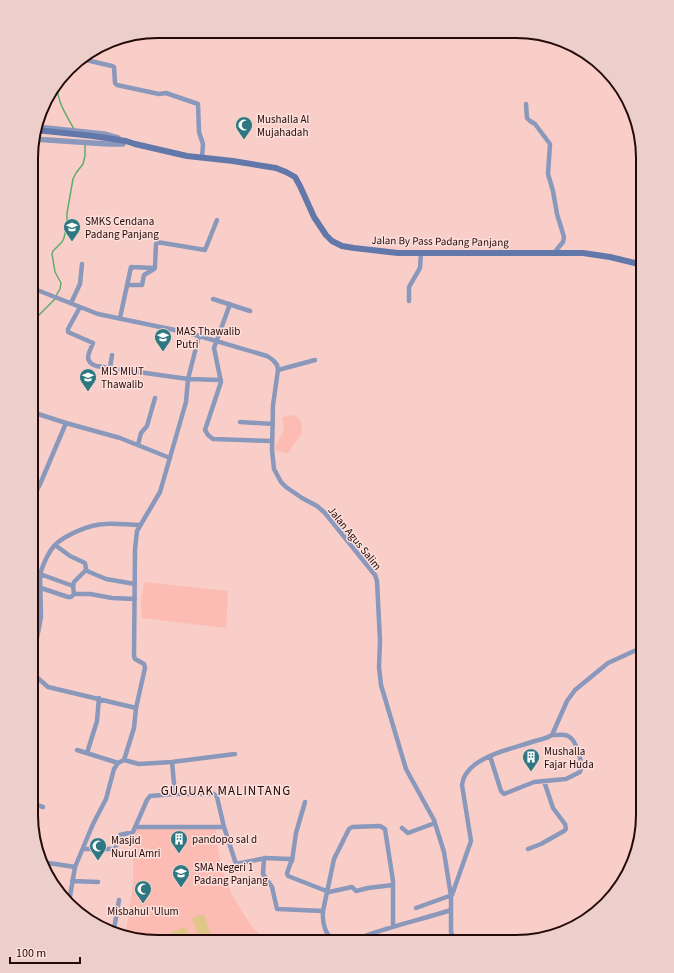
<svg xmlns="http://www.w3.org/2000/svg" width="674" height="973" viewBox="0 0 674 973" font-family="'Source Sans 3',sans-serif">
  <rect width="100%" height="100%" fill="#facec8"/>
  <path fill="#fcbcb3" d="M296,415L302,424L301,435L287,454L274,449L284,430L282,417Z
    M144,582L228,591L226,628L142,618L141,602Z
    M136,827L216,829L217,844L222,869L231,893L252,927L266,941H141L127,935L126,932L133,884V852Z"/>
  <path fill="#e0c68a" d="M204,914L211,935L199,939L192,918Z
    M186,927L191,940L175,941L171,932Z"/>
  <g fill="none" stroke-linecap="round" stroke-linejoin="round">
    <path stroke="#60ad6b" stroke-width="1.5" d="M59,81C53,96 67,116 74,129
      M56,296L60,289L61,283L55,272L52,254L53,251L62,242L64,238L67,224V213L73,179L76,173L83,164L85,156V144
      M32,322L55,299"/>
    <path stroke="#8998bb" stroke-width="4.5" d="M76,61L79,62L86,60L112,66L114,67L115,83L117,85L159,94L166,93L198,104L199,132L203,144L202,157
      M526,104L527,118L530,121L535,124L550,144L548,174L553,191L557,214L564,237L563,242L554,253
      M128,285H142L144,275L154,269L155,266L156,244L157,242L205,250L217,220
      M32,288L98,314L189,333L267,356L273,360L277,365L278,370L273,405L272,450L274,469L281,482L286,487L302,498L317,506L325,513L375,575L377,581L380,641L379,667L381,685L406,769L434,820L444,852L451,896V932L455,942
      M213,299L250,311
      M409,301V287L420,268L421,253
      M71,303L80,284L82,264
      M230,304L214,348L221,382L205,430L208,435L213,439L272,441
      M80,307L68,329V332L93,343C89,353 83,361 96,366L188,379L221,380
      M120,318L131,267L155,268
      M110,368L112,355
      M278,370L315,360
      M32,412L66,423L120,438L170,458
      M240,422L273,424
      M138,445L141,433L147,426L155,398
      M32,500L41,482L66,423
      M55,545L70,556L85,563L86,569L87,571L106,579L135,584
      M40,574L73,586L74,594L71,597H68L41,588
      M73,586L74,582L86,570
      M74,594H90L112,598L135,599
      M136,708L48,687L33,674L35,648L41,617L40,574C43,565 48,553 54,546C64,535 91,524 105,524C116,523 128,525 140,525
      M77,750L118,763
      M87,753L97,721L99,698
      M490,756L501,791L504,794L534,782L566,779L580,772C584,765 576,739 568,736C564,734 557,735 552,735
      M124,760L139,764L172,762L235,754
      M172,762L175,794
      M31,803L43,807
      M136,827H224
      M402,828L408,833L435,823
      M83,849H115L120,835L133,832L147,800L150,796L175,794H214L217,797L224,827L236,864L266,858L290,859L291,862L287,873L288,876L329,892L352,887L356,891L368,888L393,885
      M528,849L541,844L564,831L566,829L565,824L553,808L544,781
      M264,858L263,874L272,887L277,909L323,911
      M292,861L296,833L305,802
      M42,862L75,867L93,824L106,799L114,769L118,763L124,760L134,728L136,708L145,668L144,664L135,659L134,656L135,549L137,531L160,492L186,402L188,379L199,336
      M72,881L98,882
      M69,902L75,867
      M416,908L452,895L471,841L462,785C465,757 512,749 535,741C540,740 547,738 552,735L567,701L575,690L608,663L643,647
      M114,929L119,900
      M336,941C325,937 322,922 323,911L334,859L349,829L352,827L380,826L385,829L393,881V926
      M349,942C382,928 417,921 451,910"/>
    <path stroke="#8998bb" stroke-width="5.5" d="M37,127L104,134L118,138
      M33,139L108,144H123"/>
    <path stroke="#6277aa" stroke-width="6" d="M36,130L93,136L126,141L135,144L187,156L233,161L276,168L286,172L295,177L300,186L314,217L326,235L332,241L342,246L354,248L398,253H583L610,257L643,265"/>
  </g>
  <defs>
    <g id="mosque-pin" transform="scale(0.9)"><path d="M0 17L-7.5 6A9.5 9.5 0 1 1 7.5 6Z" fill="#2f7781" stroke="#fddfdb"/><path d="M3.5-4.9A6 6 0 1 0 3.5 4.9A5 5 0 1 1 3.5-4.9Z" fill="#fff"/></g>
    <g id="school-pin" transform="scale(0.9)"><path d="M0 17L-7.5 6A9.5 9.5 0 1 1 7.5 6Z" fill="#2f7781" stroke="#fddfdb"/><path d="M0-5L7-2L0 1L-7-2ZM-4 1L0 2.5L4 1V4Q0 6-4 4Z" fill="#fff"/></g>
    <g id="building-pin" transform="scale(0.9)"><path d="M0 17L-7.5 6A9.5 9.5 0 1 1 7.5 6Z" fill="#2f7781" stroke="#fddfdb"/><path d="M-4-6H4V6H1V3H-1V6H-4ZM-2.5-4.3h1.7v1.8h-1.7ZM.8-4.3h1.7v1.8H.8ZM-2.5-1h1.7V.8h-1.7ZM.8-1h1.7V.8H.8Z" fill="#fff"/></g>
  </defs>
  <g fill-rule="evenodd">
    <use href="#mosque-pin" x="244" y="125"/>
    <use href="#school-pin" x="72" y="227"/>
    <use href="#school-pin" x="163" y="337"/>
    <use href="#school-pin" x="88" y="377"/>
    <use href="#building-pin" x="531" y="757"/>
    <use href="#building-pin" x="179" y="839"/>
    <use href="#mosque-pin" x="98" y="846"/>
    <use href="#school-pin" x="181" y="873"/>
    <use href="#mosque-pin" x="143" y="889"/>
  </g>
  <g text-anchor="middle" stroke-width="3" stroke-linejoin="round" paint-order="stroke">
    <g font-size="11" fill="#240b09" stroke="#fddfdb" text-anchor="start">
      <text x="257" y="123">Mushalla Al<tspan x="257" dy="13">Mujahadah</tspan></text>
      <text x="85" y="225">SMKS Cendana<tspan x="85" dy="13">Padang Panjang</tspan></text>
      <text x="176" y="335">MAS Thawalib<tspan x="176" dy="13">Putri</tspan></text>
      <text x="101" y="375">MIS MIUT<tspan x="101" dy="13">Thawalib</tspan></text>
      <text x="544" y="755">Mushalla<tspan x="544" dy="13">Fajar Huda</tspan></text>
      <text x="192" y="843">pandopo sal d</text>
      <text x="111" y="844">Masjid<tspan x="111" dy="13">Nurul Amri</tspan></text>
      <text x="194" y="871">SMA Negeri 1<tspan x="194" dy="13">Padang Panjang</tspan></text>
      <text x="143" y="915" text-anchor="middle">Misbahul 'Ulum</text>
    </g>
    <g font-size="11" fill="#240b09" stroke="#fddfdb">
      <text transform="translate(440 241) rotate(1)" y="4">Jalan By Pass Padang Panjang</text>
      <text transform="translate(355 538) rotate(51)" y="4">Jalan Agus Salim</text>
    </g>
    <g font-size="13" letter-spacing="1" fill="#240b09" stroke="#fddfdb">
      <text x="226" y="795">GUGUAK MALINTANG</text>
    </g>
  </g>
  <path d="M0 0H674V973H0ZM158 38H516A120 120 0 0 1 636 158V815A120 120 0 0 1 516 935H158A120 120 0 0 1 38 815V158A120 120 0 0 1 158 38Z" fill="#ecceca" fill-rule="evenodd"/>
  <path fill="none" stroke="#240b09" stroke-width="2" d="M158 38H516A120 120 0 0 1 636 158V815A120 120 0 0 1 516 935H158A120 120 0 0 1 38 815V158A120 120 0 0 1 158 38Z"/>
  <path d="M10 957v6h70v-6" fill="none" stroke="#240b09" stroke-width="2"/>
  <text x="16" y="957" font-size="12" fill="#240b09" stroke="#fddfdb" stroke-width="3" paint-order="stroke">100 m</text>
</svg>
